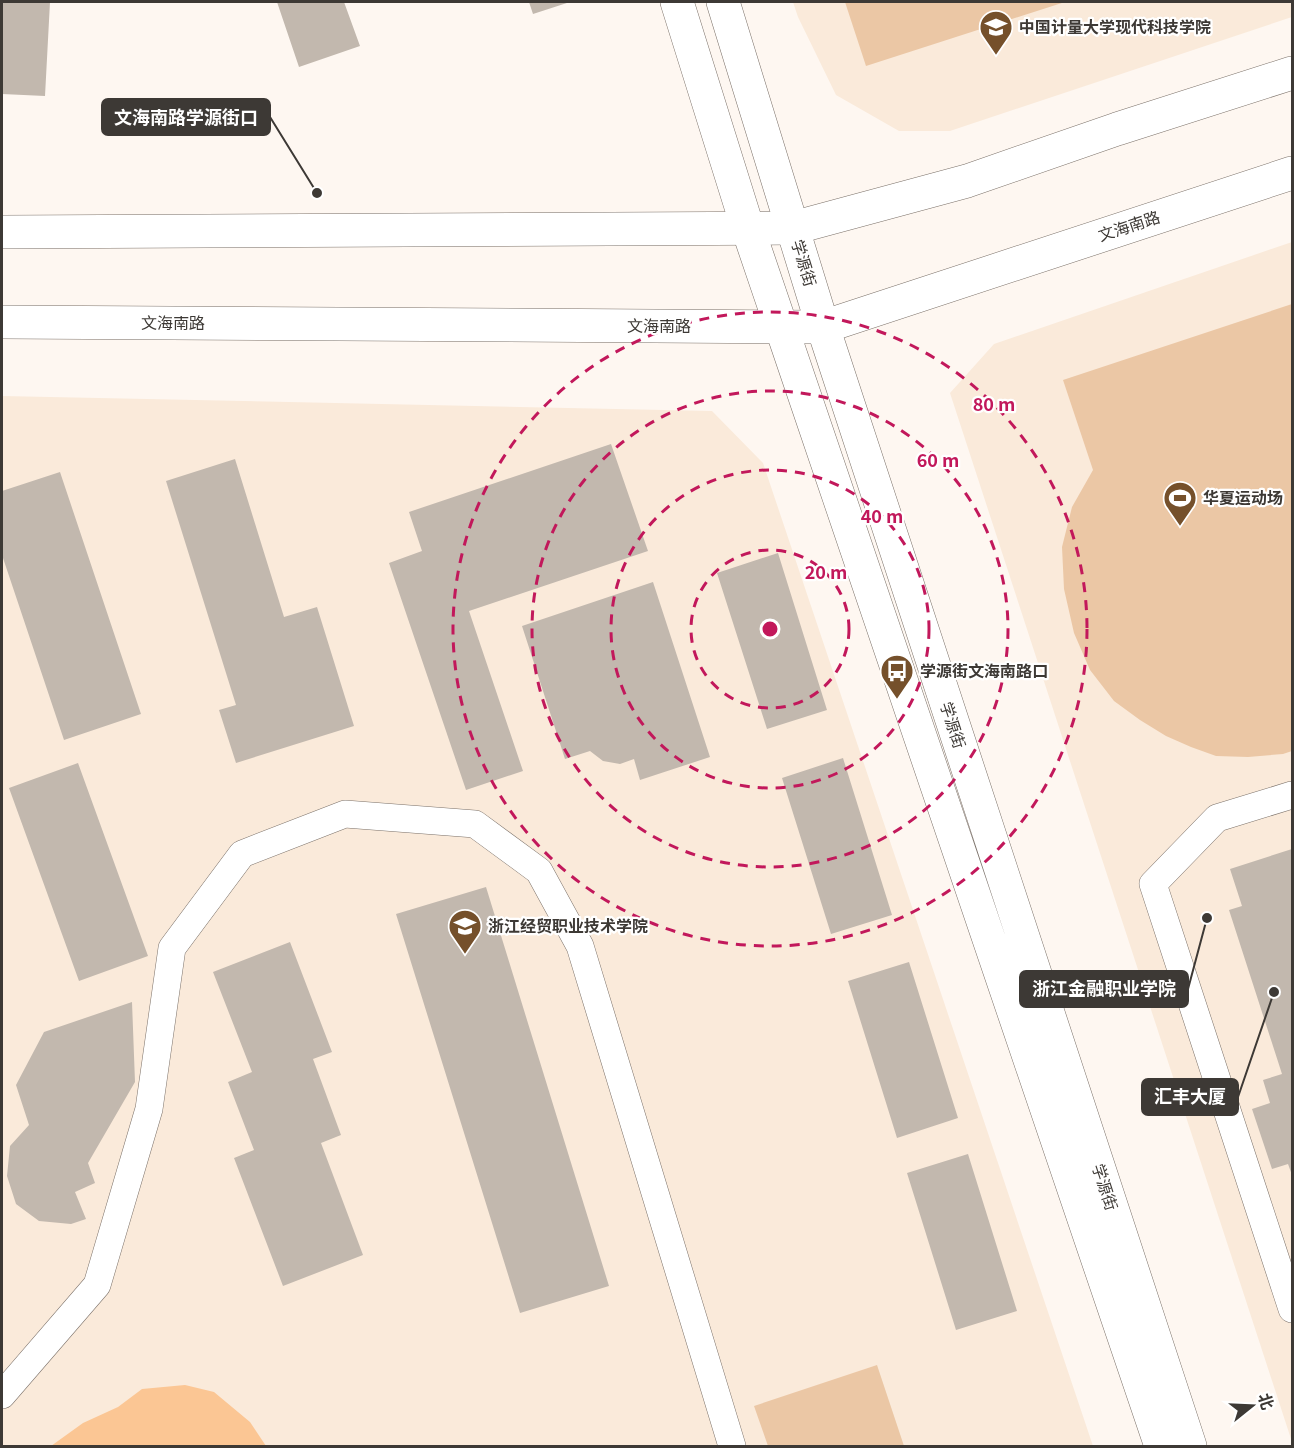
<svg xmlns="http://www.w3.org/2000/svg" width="1294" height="1448" viewBox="0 0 1294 1448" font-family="Georgia,'Noto Sans SC',serif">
  <rect width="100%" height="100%" fill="#fef7f1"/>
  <path fill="#faeada" d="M793,2H1292V17L950,131H899L836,95L798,17Z
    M1292,242V1442L950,393L994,344Z
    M2,396L712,411L763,463L1093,1446H2Z"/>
  <path fill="#ebc7a5" d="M845,2H1065L866,66Z
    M1292,304V751L1283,754L1248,757L1216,756L1191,747L1166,736L1140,720L1114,701L1090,670L1074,633L1064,589L1062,547L1072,507L1093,470L1063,380Z
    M877,1365L904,1446H768L754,1406Z"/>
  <path fill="#fbc694" d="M185,1385L214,1392L250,1422L266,1446H51L83,1423L118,1407L142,1389Z"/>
  <path fill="#c2b8ae" d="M2,2H50L45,96L2,94Z
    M277,2H344L360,46L299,67Z
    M529,2H570L533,14Z
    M611,444L648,551L469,611L523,771L466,790L389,563L422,551L409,512Z
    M235,459L284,617L317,607L354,726L236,763L219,710L236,705L166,481Z
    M60,472L141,714L64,740L2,555V491Z
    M778,553L827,710L767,729L717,573Z
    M653,582L710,757L640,780L634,759L620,764L603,761L590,751L565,759L522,626Z
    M843,758L892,915L831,934L782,778Z
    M78,763L148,956L79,981L9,788Z
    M1292,849V1175L1288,1164L1272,1169L1252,1109L1270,1103L1263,1080L1282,1074L1229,910L1242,906L1230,869Z
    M486,887L609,1286L520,1313L396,914Z
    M290,942L332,1052L313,1059L341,1135L321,1143L363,1255L283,1286L234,1158L254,1150L228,1082L252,1072L213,972Z
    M909,962L958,1118L897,1138L848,981Z
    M132,1002L135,1082L88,1163L95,1183L75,1192L86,1219L71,1224L39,1221L16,1204L7,1176L10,1146L29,1125L16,1085L44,1032Z
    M968,1154L1017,1311L956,1330L907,1173Z"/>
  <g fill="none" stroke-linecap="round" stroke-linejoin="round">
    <g stroke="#7b7169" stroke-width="28">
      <path id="minor" d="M1292,795L1217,818L1153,884L1292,1309
        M2,1395L97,1285L149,1109L172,948L242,854L345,814L475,824L539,871L580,946L732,1446"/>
    </g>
    <g stroke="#7b7169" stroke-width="34">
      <path id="secondary" d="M677,2L748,229L1161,1446
        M723,2L823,327L1190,1446"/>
    </g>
    <g stroke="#7b7169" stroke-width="34">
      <path id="primary" d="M2,232L793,228L967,181L1117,129L1292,73
        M2,322L823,327L1292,173"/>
    </g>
    <use href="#minor" stroke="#fff" stroke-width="27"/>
    <use href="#secondary" stroke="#fff" stroke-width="33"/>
    <use href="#primary" stroke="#fff" stroke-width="33"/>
  </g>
  <g fill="none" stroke="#c2185b" stroke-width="3" stroke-dasharray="10 8">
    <circle cx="770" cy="629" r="79"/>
    <circle cx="770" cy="629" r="159"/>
    <circle cx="770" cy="629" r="238"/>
    <circle cx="770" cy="629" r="317"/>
  </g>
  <defs>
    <g id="university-pin" transform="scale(1.725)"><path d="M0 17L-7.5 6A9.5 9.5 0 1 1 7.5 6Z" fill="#75502b" stroke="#fff"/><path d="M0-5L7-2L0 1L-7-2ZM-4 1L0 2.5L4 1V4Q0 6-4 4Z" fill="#fff"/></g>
    <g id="stadium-pin" transform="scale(1.725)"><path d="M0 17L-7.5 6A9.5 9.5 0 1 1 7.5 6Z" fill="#75502b" stroke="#fff"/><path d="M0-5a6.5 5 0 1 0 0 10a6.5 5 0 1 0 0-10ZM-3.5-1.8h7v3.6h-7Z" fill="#fff"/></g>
    <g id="bus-pin" transform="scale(1.725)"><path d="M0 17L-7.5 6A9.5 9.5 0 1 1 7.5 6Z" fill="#75502b" stroke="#fff"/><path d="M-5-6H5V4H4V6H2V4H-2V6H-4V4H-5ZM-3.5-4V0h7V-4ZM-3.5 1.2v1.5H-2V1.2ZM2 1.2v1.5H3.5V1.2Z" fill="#fff"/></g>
  </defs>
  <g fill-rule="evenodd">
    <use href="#university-pin" x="996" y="27"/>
    <use href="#stadium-pin" x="1180" y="498"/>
    <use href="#bus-pin" x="897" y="671"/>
    <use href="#university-pin" x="465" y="926"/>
  </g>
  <g text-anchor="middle" stroke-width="4.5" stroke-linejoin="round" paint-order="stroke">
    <g font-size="16" font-weight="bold" fill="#3d3935" stroke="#fff" text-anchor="start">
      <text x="1019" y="33">中国计量大学现代科技学院</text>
      <text x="1203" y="504">华夏运动场</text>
      <text x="920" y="677">学源街文海南路口</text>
      <text x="488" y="932">浙江经贸职业技术学院</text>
    </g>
    <g font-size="16" fill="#3d3935" stroke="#fff">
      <text transform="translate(1129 226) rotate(-18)" y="6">文海南路</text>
      <text transform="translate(804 263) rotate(73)" y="6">学源街</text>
      <text x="173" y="329">文海南路</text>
      <text x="659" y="332">文海南路</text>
      <text transform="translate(953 725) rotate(72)" y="6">学源街</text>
      <text transform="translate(1105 1187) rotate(72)" y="6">学源街</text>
    </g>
  </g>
  <circle cx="770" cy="629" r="9" fill="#c2185b" stroke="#fff" stroke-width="3"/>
  <g font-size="18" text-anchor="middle" font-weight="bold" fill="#c2185b" stroke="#fff" stroke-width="4.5" stroke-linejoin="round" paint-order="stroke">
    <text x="994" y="411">80 m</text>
    <text x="938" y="467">60 m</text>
    <text x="882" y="523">40 m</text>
    <text x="826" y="579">20 m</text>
  </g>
  <path fill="none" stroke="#3d3935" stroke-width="2" d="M317 193L270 117M1207 918L1188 989M1274 992L1238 1097"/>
  <g fill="#3d3935" stroke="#fff" stroke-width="2">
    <circle cx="317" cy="193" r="6"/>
    <circle cx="1207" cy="918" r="6"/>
    <circle cx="1274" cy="992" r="6"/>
  </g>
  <g fill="#3d3935" stroke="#3d3935" stroke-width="2">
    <rect x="102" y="99" width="168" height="36" rx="6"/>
    <rect x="1020" y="971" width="168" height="36" rx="6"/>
    <rect x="1142" y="1079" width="96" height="36" rx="6"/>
  </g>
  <g font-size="18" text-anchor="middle" font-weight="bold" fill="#fff">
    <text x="186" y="124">文海南路学源街口</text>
    <text x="1104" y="995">浙江金融职业学院</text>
    <text x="1190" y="1103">汇丰大厦</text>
  </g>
  <rect width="1294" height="1448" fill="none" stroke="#3d3935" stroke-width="6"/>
  <g transform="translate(1252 1406) rotate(72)" stroke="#ffffff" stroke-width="4.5" paint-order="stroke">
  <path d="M0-4.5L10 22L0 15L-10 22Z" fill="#3d3935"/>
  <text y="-9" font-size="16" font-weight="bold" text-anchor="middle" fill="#3d3935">北</text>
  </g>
</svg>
